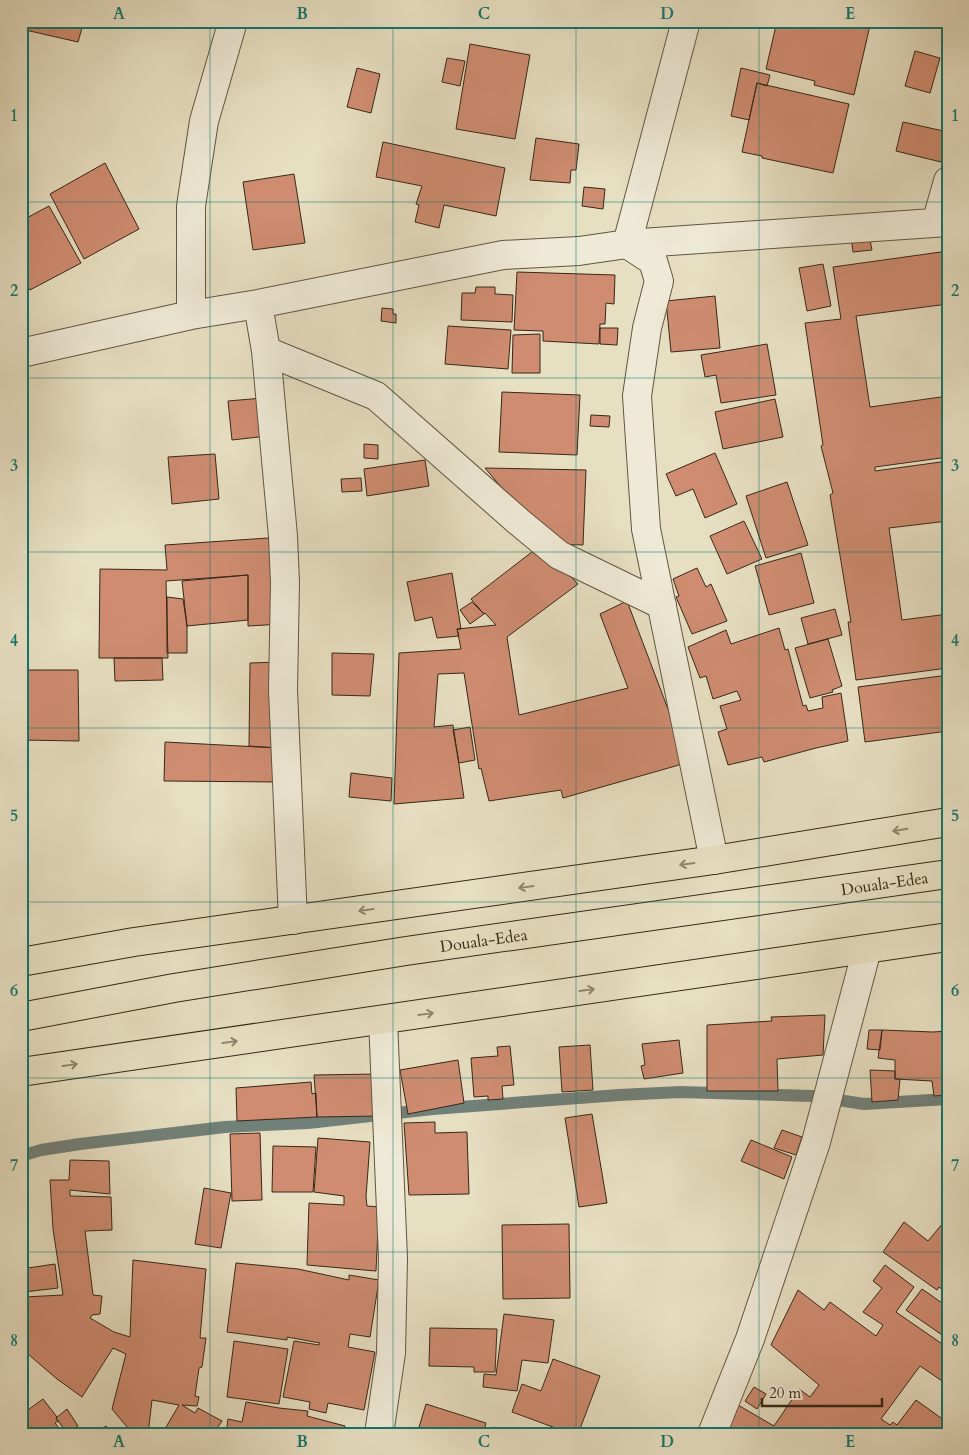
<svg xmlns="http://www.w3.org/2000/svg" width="969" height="1455" viewBox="0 0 969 1455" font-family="Cardo,serif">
  <rect width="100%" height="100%" fill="#e7dfc2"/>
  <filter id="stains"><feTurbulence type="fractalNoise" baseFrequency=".004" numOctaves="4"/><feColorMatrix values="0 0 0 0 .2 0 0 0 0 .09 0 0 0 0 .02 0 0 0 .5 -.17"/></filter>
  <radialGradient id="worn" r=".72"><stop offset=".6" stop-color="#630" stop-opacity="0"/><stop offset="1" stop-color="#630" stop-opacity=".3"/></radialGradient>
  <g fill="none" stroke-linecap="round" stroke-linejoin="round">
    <path stroke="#718079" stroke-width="12" d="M21,1156L41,1150L80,1144L225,1127L308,1123L433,1109L619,1095L680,1092L812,1096L864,1104L948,1099"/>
  </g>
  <path fill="#cf8c71" stroke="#362817" d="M21,21H84L78,42L21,29Z
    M173,21H193L191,27Z
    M777,21H871L854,95L814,85L815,81L766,69Z
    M470,44L530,55L515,139L456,129Z
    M915,51L940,58L930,93L905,86Z
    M447,58L465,61L460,86L442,82Z
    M357,68L380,74L371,113L347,107Z
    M741,68L770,75L767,86L757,83L749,120L731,116Z
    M757,83L849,104L833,173L762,158V156L742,152Z
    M903,122L948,132L941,162L896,151Z
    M536,138L579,144L576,170H571L570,183L530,180Z
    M383,142L505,168L496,216L444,205L439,228L415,222L419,205L416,204L422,186L376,177Z
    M105,163L139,229L84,259L50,194Z
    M294,174L305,243L253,250L243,182Z
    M584,187L605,189L603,209L582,206Z
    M49,206L81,263L30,290L21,275V221Z
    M869,235L872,250L853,252L851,237Z
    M948,251V304L856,316L870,407L948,396V457L875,467V471L948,461V521L889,528L902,620L948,614V668L856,680L848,622H851L830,495L833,493L821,446L823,445L805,323L841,319L833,267Z
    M823,264L831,306L807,311L799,268Z
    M517,272L615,275L614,304L606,303L605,324H600L599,344L543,341V331L514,330Z
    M476,287H495V294L513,295L512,322L461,320L462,293H475Z
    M715,296L720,348L671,352L666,301Z
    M382,308L393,309V314H396V323L381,321Z
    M448,326L511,330L508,369L445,364Z
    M600,328H618L617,345L600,344Z
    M540,334V373H512L513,335Z
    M767,344L776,395L721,403L716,375L705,377L701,355Z
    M502,392L580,395L577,455L499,452Z
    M263,398L268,436L232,440L228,401Z
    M775,399L783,437L723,449L715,412Z
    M591,415L610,416L609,427L590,426Z
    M364,444L378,445V459L364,458Z
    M715,453L737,504L705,518L693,489L676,496L666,474Z
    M215,454L219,499L172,504L168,457Z
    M425,460L429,486L367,496L364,469Z
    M485,468L586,470L583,545L549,544Z
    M361,478L362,491L342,492L341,479Z
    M787,482L808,545L766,558L746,496Z
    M744,521L762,559L727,574L710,536Z
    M283,537V624L248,626V575L166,581L168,658H99L100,569L167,570L165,545Z
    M541,545L578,584L507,637L519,715L628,688L600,614L627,601L671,717L686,763L563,798L561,790L489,801L481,768L479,769L464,673L438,674L434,727L453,725L464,798L394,804L399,653L461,649L457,629L496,625L485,613L484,614L471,599Z
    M801,553L814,603L769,615L755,566Z
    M697,568L706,587L711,584L727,621L692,634L676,597L679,596L673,579Z
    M452,573L461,629H457L459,636L437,638L432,617L415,621L407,582Z
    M248,575V620L187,626L182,581Z
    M167,597L183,599L187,626V653H167Z
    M472,602L484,614L470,624L460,610Z
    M835,609L842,635L808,644L801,618Z
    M779,628L785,650L788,649L803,706L806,705L808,711L823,708L822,697L841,693L848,741L816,748L764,762L762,757L728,765L718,732L727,729L720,706L741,700L737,691L713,699L706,676L700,678L688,647L726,630L731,644Z
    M828,639L842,686L832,690L833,692L810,698L795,648Z
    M332,653L374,654L370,696L332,695Z
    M114,658H162L163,680L115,681Z
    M280,662L278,748L249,746L250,663Z
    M21,670H78L79,741L21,740Z
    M948,675V731L865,742L858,687Z
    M470,727L475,760L459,763L453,730Z
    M165,742L278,748L279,782L164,781Z
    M351,773L392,778L391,801L349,797Z
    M825,1015L823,1055L777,1059L778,1091H707V1025L772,1021L771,1017Z
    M869,1030H882L880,1050L867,1049Z
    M882,1030L933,1032L948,1031V1095L934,1096L932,1081L895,1079V1060L878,1058Z
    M679,1040L683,1073L644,1079L641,1066L645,1065L642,1044Z
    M590,1045L593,1090L562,1092L559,1047Z
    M510,1046L514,1085L502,1086L503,1099L488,1100V1096L474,1097L471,1058L498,1056L497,1047Z
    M458,1060L464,1103L408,1114L400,1070Z
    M870,1070L895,1071V1079H900L898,1100L872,1102Z
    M375,1074L378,1116L317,1117L314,1075Z
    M311,1082L312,1094L316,1093L317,1117L237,1121L236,1088Z
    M592,1114L607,1203L579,1207L565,1118Z
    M435,1122V1133L467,1132L469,1194L409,1195L404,1123Z
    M782,1130L802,1137L796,1155L774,1148Z
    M260,1133L262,1200L232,1201L230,1134Z
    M318,1138L370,1142L366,1197L367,1206L379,1207L376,1271L307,1265L309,1203L344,1205V1196L314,1192Z
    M751,1140L792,1157L784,1179L741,1161Z
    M273,1146L316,1147L313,1192H272Z
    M70,1160L109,1161L110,1194L70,1190V1196L111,1197L112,1230L85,1231L93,1295L102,1296L100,1314L92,1315L90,1318L114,1332L130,1337L133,1260L206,1269L200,1338H206L202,1367L199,1368L195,1396L199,1397L197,1406L182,1405L195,1413L198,1408L222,1421L213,1434H162L179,1405L152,1400L148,1434H133L112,1409L126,1354L113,1348L82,1397L57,1379L21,1348V1269L55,1264L58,1288L24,1292V1297L63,1295L53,1229L50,1180H69Z
    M204,1188L231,1193L221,1248L195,1244Z
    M948,1217V1294L939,1287L937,1290L883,1252L904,1222L928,1241Z
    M569,1224L570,1298L503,1299L502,1225Z
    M236,1263L298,1269L349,1280V1275L379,1280L370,1337L350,1334L348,1347L375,1352L364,1410L328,1403L326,1413L309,1409L310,1402L283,1397L294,1341L319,1345L320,1343L287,1337V1340L227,1332Z
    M885,1265L914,1287L896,1312L948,1348V1385L920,1366L881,1419L890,1425L893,1422L897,1425L916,1400L948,1423V1434H904L902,1432L901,1434H724L738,1405L774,1426L799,1389L810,1397L819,1385L771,1345L798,1290L824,1310L830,1302L876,1336L883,1325L863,1312L882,1288L873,1281Z
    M922,1289L948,1307V1339L906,1310Z
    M504,1314L554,1320L548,1363L522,1360L517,1391L483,1387L484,1374L496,1375Z
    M430,1328L497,1329L495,1372H474V1367L429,1366Z
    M234,1341L288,1349L279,1404L227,1397Z
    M553,1359L600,1376L578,1434H572L512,1412L522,1384L541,1391Z
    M754,1387L766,1394L757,1409L745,1401Z
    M43,1399L57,1417L56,1418L58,1421L55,1423L63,1434H21V1415Z
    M246,1402L279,1408L308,1411L307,1416L345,1426L343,1434H226L228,1419L242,1422Z
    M426,1404L486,1423L483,1434H417Z
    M67,1409L78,1426L67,1433L56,1418Z
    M106,1426L111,1434H94Z
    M493,1427L518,1434H492Z"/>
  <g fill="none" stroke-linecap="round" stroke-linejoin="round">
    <g stroke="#625642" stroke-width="30">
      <path id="minor" d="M936,223L948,181
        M627,244L653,261L659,281L647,328L637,396L646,529L714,860
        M627,244L686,21
        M258,304L266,351L283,536L285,583L283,690L293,920
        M191,315V206L204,121L233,21
        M266,351L376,396L519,522L559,555L662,605
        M21,353L191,315L258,304L503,255L579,251L627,244L948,222
        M379,1434L391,1353L393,1258L383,1020
        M712,1434L750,1339L816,1142L867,949"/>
    </g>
    <g stroke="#362817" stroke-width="30">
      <path id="major" d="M21,962L134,942L714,860L948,822
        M21,1072L948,937"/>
    </g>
    <g stroke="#362817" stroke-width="30">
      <g id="highway">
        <path id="s1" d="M21,1017L174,988L406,951L948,874"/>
      </g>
    </g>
    <use href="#minor" stroke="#efead7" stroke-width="28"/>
    <use href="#major" stroke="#e7dfc2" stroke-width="28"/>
    <use href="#highway" stroke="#e7dfc2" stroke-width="28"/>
  </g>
  <defs><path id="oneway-shaft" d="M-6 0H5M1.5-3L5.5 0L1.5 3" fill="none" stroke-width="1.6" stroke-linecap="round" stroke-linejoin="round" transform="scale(1.25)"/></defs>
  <g stroke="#8e846c">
    <use href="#oneway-shaft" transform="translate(900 830) rotate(171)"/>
    <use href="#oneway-shaft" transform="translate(687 864) rotate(172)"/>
    <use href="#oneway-shaft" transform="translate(526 887) rotate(172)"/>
    <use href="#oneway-shaft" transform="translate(366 910) rotate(172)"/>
    <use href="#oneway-shaft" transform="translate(587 990) rotate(-8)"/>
    <use href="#oneway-shaft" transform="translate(426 1014) rotate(-8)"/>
    <use href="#oneway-shaft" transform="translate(230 1042) rotate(-8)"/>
    <use href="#oneway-shaft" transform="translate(70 1065) rotate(-8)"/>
  </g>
  <path fill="none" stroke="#0f766e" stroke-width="1" stroke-opacity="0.55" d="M210,21V1434M393,21V1434M576,21V1434M759,21V1434M21,202H948M21,378H948M21,552H948M21,728H948M21,902H948M21,1078H948M21,1252H948"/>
  <g text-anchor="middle" stroke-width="4" stroke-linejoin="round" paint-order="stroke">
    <g font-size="16" fill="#362817" stroke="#efead7">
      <text dy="6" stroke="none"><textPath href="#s1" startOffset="874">Douala-Edea</textPath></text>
      <text dy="6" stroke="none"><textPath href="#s1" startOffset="469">Douala-Edea</textPath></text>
    </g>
  </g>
  <rect width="969" height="1455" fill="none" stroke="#e7dfc2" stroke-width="55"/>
  <path d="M762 1398v8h120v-8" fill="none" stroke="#362817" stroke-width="2.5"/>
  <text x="769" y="1398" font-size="15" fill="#362817" stroke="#efead7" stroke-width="4" paint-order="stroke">20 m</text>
  <rect x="28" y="28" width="914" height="1400" fill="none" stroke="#0f766e" stroke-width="2"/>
  <g font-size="16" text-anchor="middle" font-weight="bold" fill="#0f766e">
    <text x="119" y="19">A</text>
    <text x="302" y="19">B</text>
    <text x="484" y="19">C</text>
    <text x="667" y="19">D</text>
    <text x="850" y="19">E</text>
    <text x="14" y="121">1</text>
    <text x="955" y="121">1</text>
    <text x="14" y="296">2</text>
    <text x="955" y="296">2</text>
    <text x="14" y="471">3</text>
    <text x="955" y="471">3</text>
    <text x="14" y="646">4</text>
    <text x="955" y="646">4</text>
    <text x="14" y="821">5</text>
    <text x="955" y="821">5</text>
    <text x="14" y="996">6</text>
    <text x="955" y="996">6</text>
    <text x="14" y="1171">7</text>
    <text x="955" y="1171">7</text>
    <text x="14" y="1346">8</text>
    <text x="955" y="1346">8</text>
    <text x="119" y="1447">A</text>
    <text x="302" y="1447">B</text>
    <text x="484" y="1447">C</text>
    <text x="667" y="1447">D</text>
    <text x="850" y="1447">E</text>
  </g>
  <rect width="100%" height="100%" filter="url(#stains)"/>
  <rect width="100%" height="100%" fill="url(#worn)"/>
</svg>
